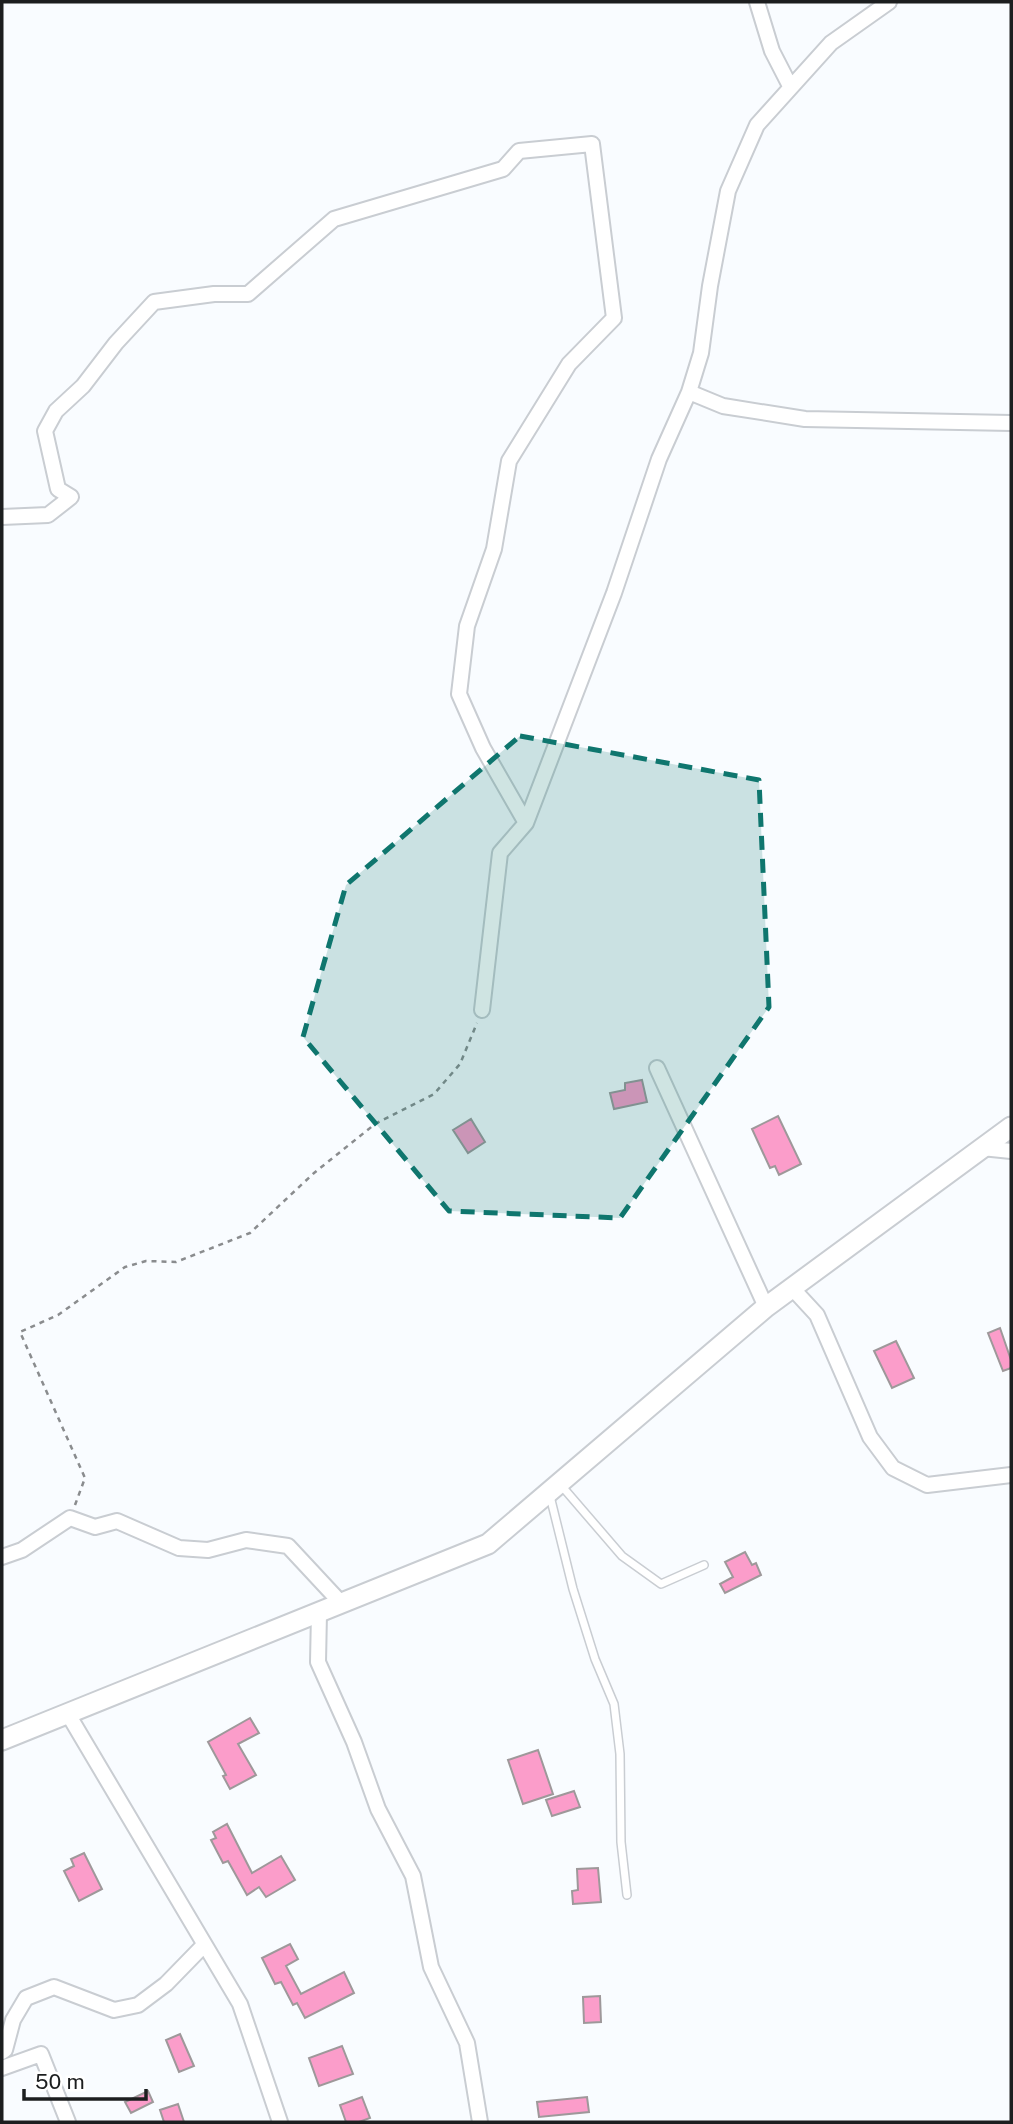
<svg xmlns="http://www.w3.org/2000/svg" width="1013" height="2124" viewBox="0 0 1013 2124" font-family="'Public Sans',sans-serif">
  <rect width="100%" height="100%" fill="#f9fcff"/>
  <path fill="#fb9dca" stroke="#9e989a" stroke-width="2" d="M642,1080L647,1102L614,1109L610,1093L625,1090V1083Z
    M778,1116L801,1164L779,1175L775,1166L770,1168L752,1129Z
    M471,1119L485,1142L468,1153L453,1130Z
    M1000,1328L1011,1360V1368L1003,1371L988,1333Z
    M896,1341L914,1378L892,1388L874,1351Z
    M745,1552L752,1565L756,1563L761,1575L725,1593L720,1584L733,1577L725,1562Z
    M250,1718L259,1733L238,1744L256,1775L230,1789L223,1776L226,1775L208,1742Z
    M538,1750L553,1794L523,1804L508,1760Z
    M574,1791L580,1807L552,1816L546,1800Z
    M227,1824L252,1873L281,1856L295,1880L266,1897L259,1887L247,1895L228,1861L223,1863L211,1840L216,1838L213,1832Z
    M84,1853L102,1889L79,1901L64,1871L74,1866L71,1859Z
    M598,1868L601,1902L573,1904L572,1891L578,1890L577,1869Z
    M290,1944L298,1959L286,1966L301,1994L344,1972L354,1993L305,2018L297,2003L293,2005L281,1982L275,1984L262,1958Z
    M600,1996L601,2022L584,2023L583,1997Z
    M180,2034L194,2066L179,2072L166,2040Z
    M342,2046L353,2074L319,2086L309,2058Z
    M148,2091L153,2102L131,2113L125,2102Z
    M362,2097L370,2118L359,2122H346L340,2105Z
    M587,2097L589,2112L539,2117L537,2102Z
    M178,2104L184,2122H164L160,2110Z"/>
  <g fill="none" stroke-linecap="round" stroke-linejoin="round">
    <g stroke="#c9cdd2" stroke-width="10">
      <path id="lane" d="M560,1484L622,1556L661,1584L704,1565
        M550,1496L573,1589L595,1659L614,1704L620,1754L621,1842L627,1895"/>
    </g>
    <g stroke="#c9cdd2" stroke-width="18">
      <path id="street" d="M757,2L772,51L790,86
        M689,392L723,406L805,419L1011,423
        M2,517L48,515L71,497L58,489L45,431L56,411L83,386L116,343L154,302L214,294H248L334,219L503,169L519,151L592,144L614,318L569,364L509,461L494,549L467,626L459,694L483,748L526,823
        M482,1010L500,853L526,823L614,593L659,459L689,392L701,353L710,286L728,191L757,125L831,43L889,2
        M657,1068L766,1307
        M982,1148L1011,1151
        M793,1289L817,1315L870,1437L893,1468L927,1485L1011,1475
        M2,1557L22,1550L70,1518L95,1527L117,1521L179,1548L208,1550L246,1540L288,1546L342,1604
        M319,1613L318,1662L354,1742L378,1809L413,1876L431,1967L467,2043L480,2122
        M68,1714L240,2004L280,2122
        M2,2052L5,2050L13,2020L26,1998L54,1987L114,2010L138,2005L166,1984L204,1945
        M2,2068L41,2054L68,2122"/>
    </g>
    <g stroke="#c9cdd2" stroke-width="23">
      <path id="secondary" d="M2,1740L488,1544L766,1307L1011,1127"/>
    </g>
    <path stroke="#8a8c8e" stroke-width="2.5" stroke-dasharray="5 5" stroke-linecap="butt" d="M75,1505L85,1478L20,1332L58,1315L125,1267L146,1261L176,1262L250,1233L314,1173L375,1124L434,1094L460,1064L477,1023"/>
    <use href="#lane" stroke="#fff" stroke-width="7"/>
    <use href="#street" stroke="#fff" stroke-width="14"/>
    <use href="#secondary" stroke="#fff" stroke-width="19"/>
  </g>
  <path fill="#0f766e" fill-opacity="0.2" stroke="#0f766e" stroke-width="5" stroke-dasharray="14 9" stroke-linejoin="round" d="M520,736L759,780L769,1007L620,1218L449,1211L303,1037L346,885Z"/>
  <rect width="1013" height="2124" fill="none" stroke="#1c1e1f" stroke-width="7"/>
  <path d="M24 2089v10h122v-10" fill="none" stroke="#1c1e1f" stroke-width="3.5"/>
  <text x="35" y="2089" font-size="21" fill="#1c1e1f" stroke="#ffffff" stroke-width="5" paint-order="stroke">50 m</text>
</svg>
